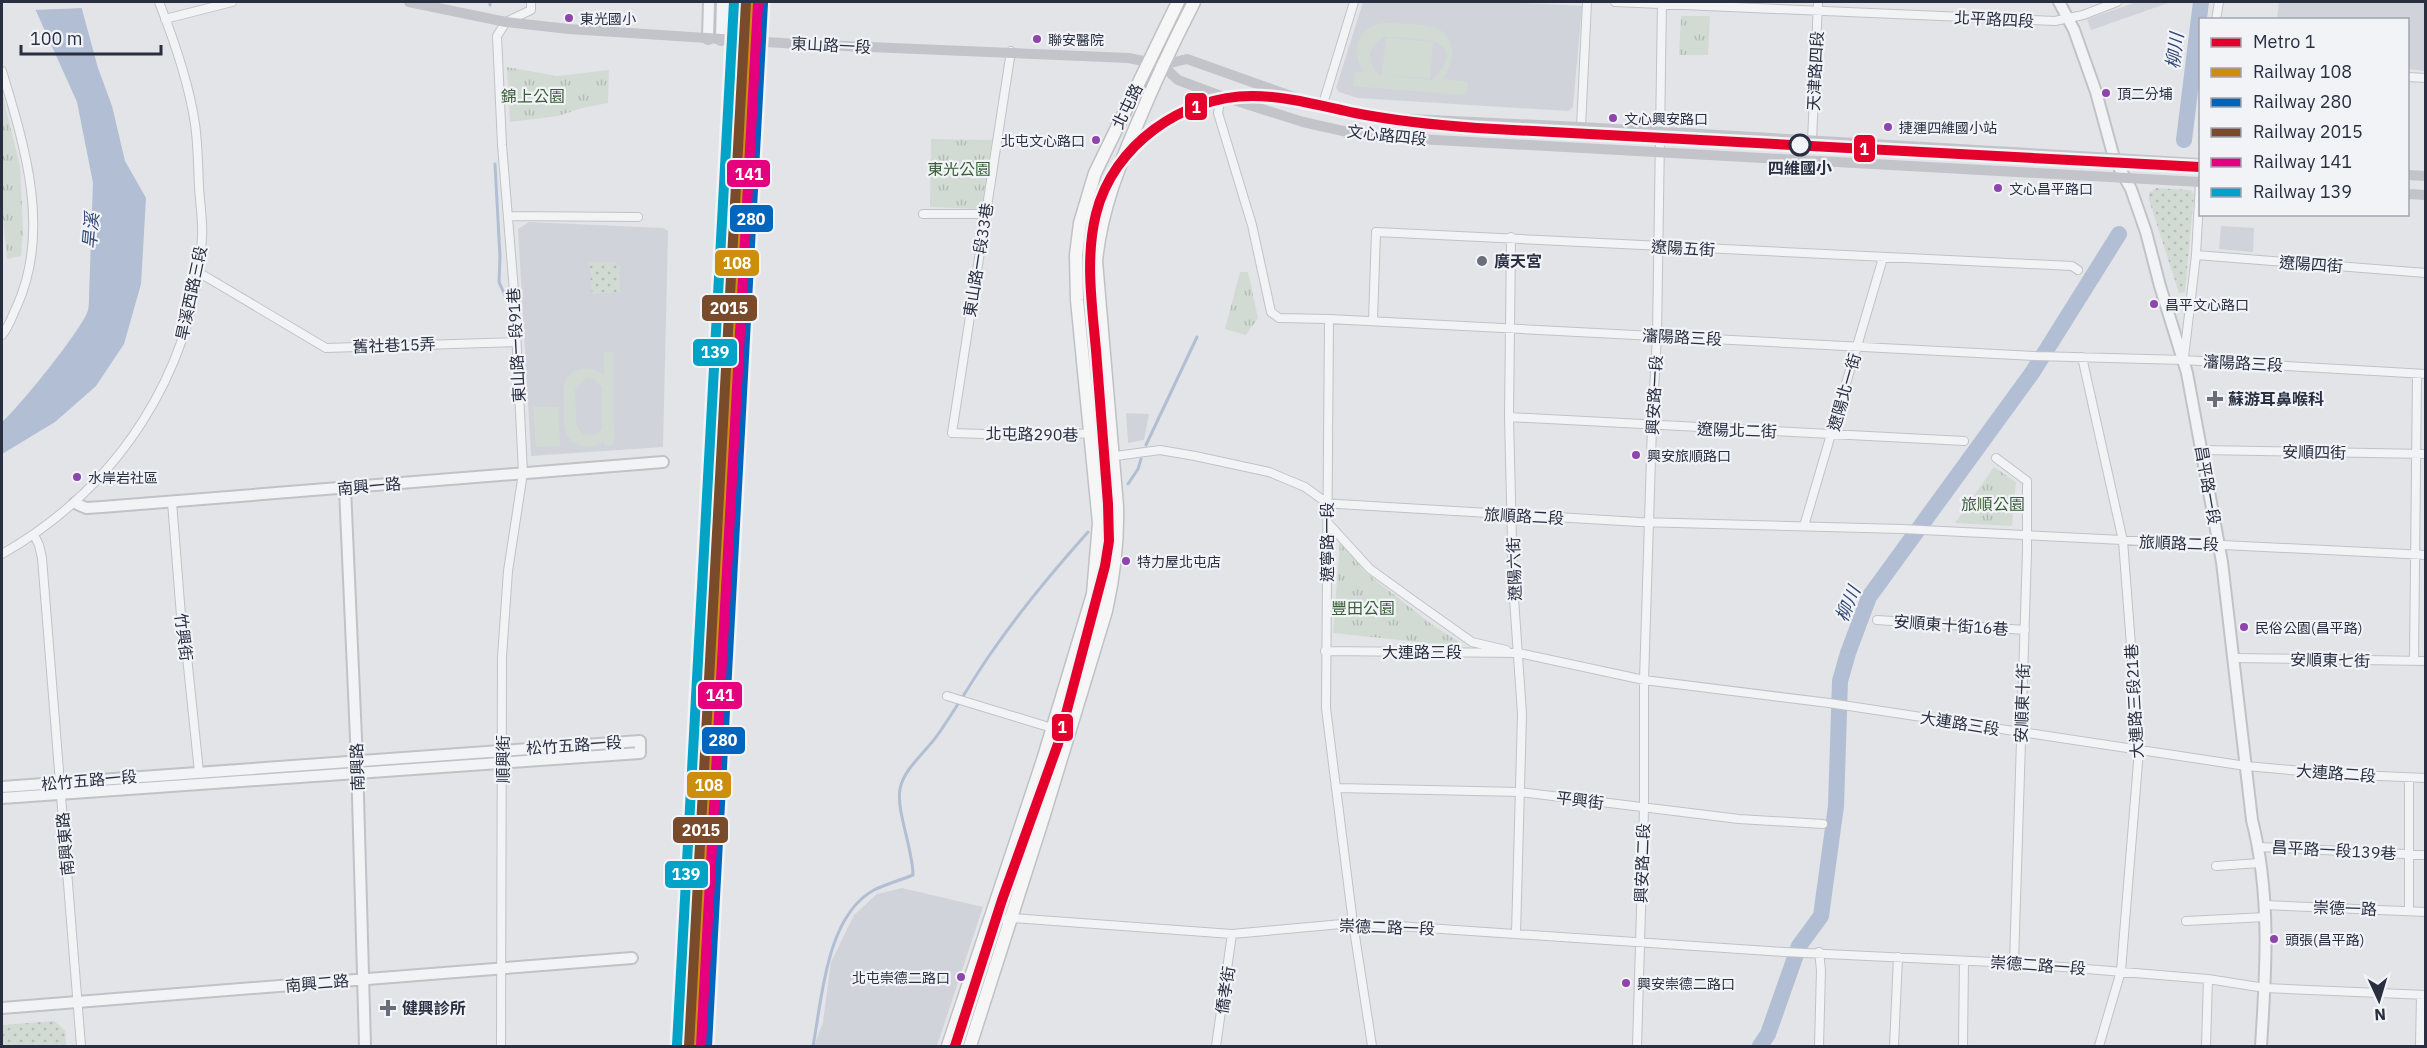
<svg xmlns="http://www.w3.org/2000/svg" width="2427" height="1048" viewBox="0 0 2427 1048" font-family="'IBM Plex Sans','Noto Sans TC',sans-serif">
  <defs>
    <pattern id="grass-dots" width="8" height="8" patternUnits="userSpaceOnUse" patternTransform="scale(1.5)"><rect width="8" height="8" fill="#d2dbd3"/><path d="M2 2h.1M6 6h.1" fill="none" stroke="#b4bcb6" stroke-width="1.8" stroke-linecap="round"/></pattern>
    <pattern id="park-tufts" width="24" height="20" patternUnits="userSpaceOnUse" patternTransform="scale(1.5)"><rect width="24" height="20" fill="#d2dbd3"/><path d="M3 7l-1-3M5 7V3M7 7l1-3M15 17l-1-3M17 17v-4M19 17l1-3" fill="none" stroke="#b4bcb6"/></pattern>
  </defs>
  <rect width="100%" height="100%" fill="#e3e4e8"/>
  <path fill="#d1d3db" d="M1363,2H1503L1582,6L1573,107L1568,111L1358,98L1339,92L1336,88Z
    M2137,2H2171L2091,30L2087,19Z
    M2279,2L2425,3V71L2408,69V20L2277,19Z
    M529,222L663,228L668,231L663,447L531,456L518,229Z
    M2221,226L2254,228L2253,252L2219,249Z
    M1126,413L1149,414L1144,440L1128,443Z
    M902,888L983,907L937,1046H814L823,1022L831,962L854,915L877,894Z"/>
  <path fill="url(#grass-dots)" d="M2156,188L2191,190L2194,194L2185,292L2179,293L2149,200V193Z
    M589,262H616V265H620V292L592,294Z
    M54,1021L65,1030L66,1046H2V1025Z"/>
  <path fill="url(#park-tufts)" d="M1681,16H1710L1708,55H1679Z
    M507,67L557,76L609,70L608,103L582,108L558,116L510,122Z
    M2,93L20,166L23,230L21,256L7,259L2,206Z
    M931,139L992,140L983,209L930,207Z
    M1240,272H1248L1258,318L1246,335L1225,329Z
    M1994,467L2016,482L2012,526L1955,523Z
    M1340,541L1365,572L1434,626L1458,641L1457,646L1333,633Z"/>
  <path fill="#d2dbd3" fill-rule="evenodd" d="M1384,23C1400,24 1420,23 1435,28C1459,36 1454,64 1442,79L1468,82L1466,95L1353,86L1355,72H1364C1350,51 1357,27 1384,23ZM1384,37C1412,38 1476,36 1432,80L1379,75C1365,61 1367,48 1384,37Z
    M1386,38L1433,42L1430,78L1382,75Z
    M604,352H613L614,444L605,446L604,441C592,449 571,449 566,432C563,423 564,413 564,404C564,398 563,391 564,385C568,366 593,364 604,376ZM587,378L595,380L602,387V429L593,436L582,434L576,424L575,389Z
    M533,407H558L560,446L536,447Z"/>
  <path fill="#b1bed3" d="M32,2H80L98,68L112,106L125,161L146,198L141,284L124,344L96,386L55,422L2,454V422C17,410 84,327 88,310C89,306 89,300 89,296L93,183L77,102Z"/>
  <path fill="#e3e4e8" d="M29,2H83L85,8L33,10Z"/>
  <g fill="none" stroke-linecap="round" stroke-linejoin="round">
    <path stroke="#b1bed3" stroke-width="3" d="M490,5V2
      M495,164L500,257L499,282L508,302
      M1146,445L1197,337
      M1128,484L1138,469L1141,459
      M813,1046C822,999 826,916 874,890C886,884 901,880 913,875C913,849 896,811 900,789C904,768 927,751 939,733C957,707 973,679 991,653C1020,611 1054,570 1088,532"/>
    <path stroke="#b1bed3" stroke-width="16" d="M2184,140L2201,2
      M1760,1046L1768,1034L1799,946L1821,916L1836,806L1840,681L1848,653L1869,597L2032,373L2119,234"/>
    <g stroke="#c1c2c6" stroke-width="10">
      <path id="minor" d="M1615,2L2055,21L2083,15L2117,2
        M165,19L232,2
        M2216,20L2219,2
        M1011,51L952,433L1015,435L1111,433
        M2,71C25,147 51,230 17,306C12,316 9,327 2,335
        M2408,77L2426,78
        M1221,96L1218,113L1252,225L1271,312L1279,318L1329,319L1326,708L1353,923L1372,1046
        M1322,107L1354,2
        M1581,127L1587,2
        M1812,141L1818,2
        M923,214H985
        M508,216L638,217
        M1511,237L1509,417L1513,584L1522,714L1516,934
        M2196,255L2426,273
        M198,272L326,348L516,342
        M1329,319L2036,356L2183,360L2426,374
        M1373,320L1376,232L2072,266L2078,270
        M2082,357L2123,541L2139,750L2121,971L2099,1046
        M2184,357L2196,255L2200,182
        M1509,417L1964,441
        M2202,450L2426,454
        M1996,458L2027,481V551L2014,963
        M1093,459L1160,450L1195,456L1269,472L1305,487L1327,503L1338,504L1639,522L1902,529L2426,555
        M172,502L183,641L186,647L199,772
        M1328,523L1370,569L1417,603L1472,642L1506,650
        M1804,526L1883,258
        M34,535L39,545L42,558L81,1046
        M2,554C118,488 194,372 202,237C203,221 200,204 199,187C198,166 198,145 195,124C189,83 174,40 159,2
        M1877,620L2025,630
        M1325,651L1519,653L1644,680L1829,703L2246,766L2334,774L2426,778
        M2234,658L2426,661
        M2414,661L2417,374
        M947,696L1052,728
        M2409,778V911
        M1337,788L1520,792L1739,819L1823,824
        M2259,847L2426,855
        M2216,866L2260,863
        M2265,905L2426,912
        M990,920L1012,918L1232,934L1353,923L1784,952L2014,963L2208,979L2265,988L2426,995
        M2186,921L2266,917
        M501,1046L502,657L508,571L523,473L514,291L502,145L497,36L506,22L531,10V2
        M1216,1046L1232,934
        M1637,1046L1644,808V680L1652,426L1657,336L1662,2
        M1819,1046L1821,970L1819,952
        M1894,1046L1898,957
        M1963,1046L1964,961
        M2206,1046L2208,979
        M2420,1046L2421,995"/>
    </g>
    <g stroke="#c1c2c6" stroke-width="14">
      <path id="tertiary" d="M2059,2L2074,30L2096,92L2114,158L2131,189L2146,232L2160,286L2187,373L2222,562L2252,820C2271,894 2266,971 2261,1046
        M708,38L709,2
        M721,39L722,2
        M345,488L357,761L365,1046
        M75,503L86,508L102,507L663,462
        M2,787L640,741V753L2,798
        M2,1008L632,958"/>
    </g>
    <g stroke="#bfc1c5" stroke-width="15">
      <path id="primary" d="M948,1046L1043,760L1093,594L1099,523L1077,300L1076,255L1080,223L1095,173L1178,2
        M970,1046L1043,818L1106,611C1114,575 1118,542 1117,506L1096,261C1101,211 1118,168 1138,122C1155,81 1174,41 1194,2"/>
    </g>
    <use href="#minor" stroke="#f2f3f5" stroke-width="8"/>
    <use href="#tertiary" stroke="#f2f3f5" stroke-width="10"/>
    <path stroke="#c3c4ca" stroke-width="10" d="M409,2L506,22L569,29L798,44L1129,58L1162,65L1187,59L1322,107L1368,117L1581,127L2200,163
      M1162,65L1178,80L1221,96L1303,122L1352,133L1382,137L2200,182
      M2408,175L2426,176
      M2408,194L2426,195"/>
    <use href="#primary" stroke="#f6f6f7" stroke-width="12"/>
    <g stroke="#f1f3f7" stroke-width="15">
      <path id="rail-1" d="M695,1046L751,2"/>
    </g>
    <g stroke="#f1f3f7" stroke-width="15">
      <path id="rail-2" d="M707,1046L763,3"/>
    </g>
    <g stroke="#f1f3f7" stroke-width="15">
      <path id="rail-3" d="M689,1046L746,2"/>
    </g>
    <g stroke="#f1f3f7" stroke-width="15">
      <path id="rail-4" d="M701,1046L758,3"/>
    </g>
    <g stroke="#f1f3f7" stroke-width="15">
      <path id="rail-5" d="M677,1045L734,2"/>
    </g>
    <use href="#rail-1" stroke="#ce8e0d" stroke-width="10"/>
    <use href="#rail-2" stroke="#0065bd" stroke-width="10"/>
    <use href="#rail-3" stroke="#7a4b2a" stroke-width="10"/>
    <use href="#rail-4" stroke="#e5007d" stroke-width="10"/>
    <use href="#rail-5" stroke="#02a3c7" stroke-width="10"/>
    <g stroke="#f1f3f7" stroke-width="15">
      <path id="metro-1" d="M955,1046L1002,900L1058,744L1105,566L1109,541L1108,504C1104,453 1100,401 1096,350C1092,305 1085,258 1096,214C1113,145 1183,96 1252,96C1287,96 1321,106 1355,113C1395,121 1436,125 1477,128L2200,167"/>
    </g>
    <use href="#metro-1" stroke="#e4002b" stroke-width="10"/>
  </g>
  <g fill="#8e44ad" stroke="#f1f3f7" stroke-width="2">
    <circle cx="569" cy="18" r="5"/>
    <circle cx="1037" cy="39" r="5"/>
    <circle cx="2106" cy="93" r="5"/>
    <circle cx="1613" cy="118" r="5"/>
    <circle cx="1888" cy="127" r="5"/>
    <circle cx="1096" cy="140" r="5"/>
    <circle cx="1998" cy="188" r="5"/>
    <circle cx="2154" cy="304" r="5"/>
    <circle cx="1636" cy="455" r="5"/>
    <circle cx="77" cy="477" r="5"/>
    <circle cx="1126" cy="561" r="5"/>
    <circle cx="2244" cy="627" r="5"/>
    <circle cx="2274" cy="939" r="5"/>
    <circle cx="961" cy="977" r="5"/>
    <circle cx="1626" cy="983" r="5"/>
  </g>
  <circle fill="#f1f3f7" stroke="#292f41" stroke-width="3" cx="1800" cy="145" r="10"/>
  <g fill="#6a6e7b" stroke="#f1f3f7" stroke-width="2">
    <circle cx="1482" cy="261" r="6"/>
    <path d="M2212 390h6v6h6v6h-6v6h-6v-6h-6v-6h6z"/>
    <path d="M385 999h6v6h6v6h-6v6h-6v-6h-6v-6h6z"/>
  </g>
  <g text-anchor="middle" stroke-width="4.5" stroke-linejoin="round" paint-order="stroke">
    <g font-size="14" fill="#292f41" stroke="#f1f3f7" text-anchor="start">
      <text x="580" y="24">東光國小</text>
      <text x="1048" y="45">聯安醫院</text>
      <text x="2117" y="99">頂二分埔</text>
      <text x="1624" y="124">文心興安路口</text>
      <text x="1899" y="133">捷運四維國小站</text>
      <text x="1085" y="146" text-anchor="end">北屯文心路口</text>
      <text x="2009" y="194">文心昌平路口</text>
      <text x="2165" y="310">昌平文心路口</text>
      <text x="1647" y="461">興安旅順路口</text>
      <text x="88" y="483">水岸岩社區</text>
      <text x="1137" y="567">特力屋北屯店</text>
      <text x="2255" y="633">民俗公園(昌平路)</text>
      <text x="2285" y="945">頭張(昌平路)</text>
      <text x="950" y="983" text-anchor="end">北屯崇德二路口</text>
      <text x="1637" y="989">興安崇德二路口</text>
    </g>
    <g font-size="16" fill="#292f41" stroke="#f1f3f7">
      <text transform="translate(1994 19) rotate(3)" y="6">北平路四段</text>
      <text transform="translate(831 45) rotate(3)" y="6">東山路一段</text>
      <text transform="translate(1815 71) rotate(-87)" y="6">天津路四段</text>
      <text transform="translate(1127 106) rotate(-64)" y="6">北屯路</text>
      <text transform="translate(1387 135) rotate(6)" y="6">文心路四段</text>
      <text transform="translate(1683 248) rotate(3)" y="6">遼陽五街</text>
      <text transform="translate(978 260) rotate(-81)" y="6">東山路一段33巷</text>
      <text transform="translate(2311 264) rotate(4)" y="6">遼陽四街</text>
      <text transform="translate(191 293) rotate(-78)" y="6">旱溪西路三段</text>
      <text transform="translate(1682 337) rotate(3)" y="6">瀋陽路三段</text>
      <text transform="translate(394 345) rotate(-2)" y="6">舊社巷15弄</text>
      <text transform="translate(516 345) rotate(-93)" y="6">東山路一段91巷</text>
      <text transform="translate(2243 363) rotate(3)" y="6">瀋陽路三段</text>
      <text transform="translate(1844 392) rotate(-74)" y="6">遼陽北一街</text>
      <text transform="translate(1654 395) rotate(-87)" y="6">興安路一段</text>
      <text transform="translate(1737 430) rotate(2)" y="6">遼陽北二街</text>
      <text transform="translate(1032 434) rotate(1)" y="6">北屯路290巷</text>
      <text transform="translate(2314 452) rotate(1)" y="6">安順四街</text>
      <text transform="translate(2208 485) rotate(80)" y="6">昌平路一段</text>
      <text transform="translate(369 486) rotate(-5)" y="6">南興一路</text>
      <text transform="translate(1524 516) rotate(3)" y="6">旅順路二段</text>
      <text transform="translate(1327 542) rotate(-90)" y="6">遼寧路一段</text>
      <text transform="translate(2179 543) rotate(2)" y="6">旅順路二段</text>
      <text transform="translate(1514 569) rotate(-92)" y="6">遼陽六街</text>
      <text transform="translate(1951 625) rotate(4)" y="6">安順東十街16巷</text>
      <text transform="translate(184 637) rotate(83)" y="6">竹興街</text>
      <text x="1422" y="658">大連路三段</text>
      <text transform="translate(2330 660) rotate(1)" y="6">安順東七街</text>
      <text transform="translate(2134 701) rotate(-93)" y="6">大連路三段21巷</text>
      <text transform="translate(2022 703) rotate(-88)" y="6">安順東十街</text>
      <text transform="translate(1960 723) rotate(9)" y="6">大連路三段</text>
      <text transform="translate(574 745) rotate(-4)" y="6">松竹五路一段</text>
      <text transform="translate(503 759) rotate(-90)" y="6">順興街</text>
      <text transform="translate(357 767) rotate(-92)" y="6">南興路</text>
      <text transform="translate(2336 773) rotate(4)" y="6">大連路二段</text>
      <text transform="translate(89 780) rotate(-5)" y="6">松竹五路一段</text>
      <text transform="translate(1580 800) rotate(7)" y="6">平興街</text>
      <text transform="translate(65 844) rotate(-95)" y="6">南興東路</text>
      <text transform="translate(2334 850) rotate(3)" y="6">昌平路一段139巷</text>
      <text transform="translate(1642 863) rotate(-88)" y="6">興安路二段</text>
      <text transform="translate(2345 908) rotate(2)" y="6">崇德一路</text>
      <text transform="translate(1387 927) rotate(2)" y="6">崇德二路一段</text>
      <text transform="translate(2038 965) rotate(4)" y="6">崇德二路一段</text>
      <text transform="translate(317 983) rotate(-5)" y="6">南興二路</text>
      <text transform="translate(1225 990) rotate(-81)" y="6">僑孝街</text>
    </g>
    <g font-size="16" fill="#395d37" stroke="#f1f3f7">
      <text x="533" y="102">錦上公園</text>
      <text x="959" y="175">東光公園</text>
      <text x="1993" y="510">旅順公園</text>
      <text x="1363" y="614">豐田公園</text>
    </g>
    <g font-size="16" font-weight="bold" fill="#292f41" stroke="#f1f3f7">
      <text x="1800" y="174">四維國小</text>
    </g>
    <g font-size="16" font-weight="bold" fill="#292f41" stroke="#f1f3f7" text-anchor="start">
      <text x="1494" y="267">廣天宮</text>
      <text x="2228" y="405">蘇游耳鼻喉科</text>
      <text x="402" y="1014">健興診所</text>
    </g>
    <g font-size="18" font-style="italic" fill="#334975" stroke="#f1f3f7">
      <text transform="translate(2175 51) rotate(-83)" y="6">柳川</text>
      <text transform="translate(91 231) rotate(-85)" y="6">旱溪</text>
      <text transform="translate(1848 604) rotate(-67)" y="6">柳川</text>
    </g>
  </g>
  <g stroke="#f1f3f7" stroke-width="2">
    <rect x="1184" y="92" width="24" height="29" rx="6" fill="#e4002b"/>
    <rect x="1853" y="134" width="23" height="29" rx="6" fill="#e4002b"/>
    <rect x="726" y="159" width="45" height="29" rx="6" fill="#e5007d"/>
    <rect x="729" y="204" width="45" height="29" rx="6" fill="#0065bd"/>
    <rect x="714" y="249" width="46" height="28" rx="6" fill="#ce8e0d"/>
    <rect x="701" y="294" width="57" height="28" rx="6" fill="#7a4b2a"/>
    <rect x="692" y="338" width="46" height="29" rx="6" fill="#02a3c7"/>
    <rect x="697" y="681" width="46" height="29" rx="6" fill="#e5007d"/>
    <rect x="1051" y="713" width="23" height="29" rx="6" fill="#e4002b"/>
    <rect x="701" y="726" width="45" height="29" rx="6" fill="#0065bd"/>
    <rect x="686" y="771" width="46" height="28" rx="6" fill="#ce8e0d"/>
    <rect x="672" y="816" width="57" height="28" rx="6" fill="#7a4b2a"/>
    <rect x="664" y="860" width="45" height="29" rx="6" fill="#02a3c7"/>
  </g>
  <g font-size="16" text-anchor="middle" font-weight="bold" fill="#fff">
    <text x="1196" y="113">1</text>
    <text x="1864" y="155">1</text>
    <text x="749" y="180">141</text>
    <text x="751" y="225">280</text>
    <text x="737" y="269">108</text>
    <text x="729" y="314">2015</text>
    <text x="715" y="358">139</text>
    <text x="720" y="701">141</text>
    <text x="1062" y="733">1</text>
    <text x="723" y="746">280</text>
    <text x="709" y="791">108</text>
    <text x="701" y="836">2015</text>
    <text x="686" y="880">139</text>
  </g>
  <rect width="2427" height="1048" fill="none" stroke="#292f41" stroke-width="6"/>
  <rect x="2199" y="18" width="210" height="198" fill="#f1f3f7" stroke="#a1a5ae" stroke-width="1.5"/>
  <rect x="2211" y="38" width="30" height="9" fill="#e4002b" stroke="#a1a5ae" stroke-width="1.5"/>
  <text x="2253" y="48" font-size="18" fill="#292f41">Metro 1</text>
  <rect x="2211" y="68" width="30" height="9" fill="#ce8e0d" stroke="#a1a5ae" stroke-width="1.5"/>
  <text x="2253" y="78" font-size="18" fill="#292f41">Railway 108</text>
  <rect x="2211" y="98" width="30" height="9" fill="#0065bd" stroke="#a1a5ae" stroke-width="1.5"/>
  <text x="2253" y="108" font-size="18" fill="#292f41">Railway 280</text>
  <rect x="2211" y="128" width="30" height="9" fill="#7a4b2a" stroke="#a1a5ae" stroke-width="1.5"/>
  <text x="2253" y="138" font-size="18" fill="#292f41">Railway 2015</text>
  <rect x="2211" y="158" width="30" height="9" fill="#e5007d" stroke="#a1a5ae" stroke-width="1.5"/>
  <text x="2253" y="168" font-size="18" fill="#292f41">Railway 141</text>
  <rect x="2211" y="188" width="30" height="9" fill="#02a3c7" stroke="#a1a5ae" stroke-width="1.5"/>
  <text x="2253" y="198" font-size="18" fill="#292f41">Railway 139</text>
  <g transform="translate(2379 1000) rotate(176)" stroke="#f1f3f7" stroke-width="4.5" paint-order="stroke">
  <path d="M0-4.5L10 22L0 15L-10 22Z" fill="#292f41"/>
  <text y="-9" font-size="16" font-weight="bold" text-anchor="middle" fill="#292f41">N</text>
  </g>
  <path d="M21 45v9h140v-9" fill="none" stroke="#292f41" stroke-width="3"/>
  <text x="30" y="45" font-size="18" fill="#292f41" stroke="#f1f3f7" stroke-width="4.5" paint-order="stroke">100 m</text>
</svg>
